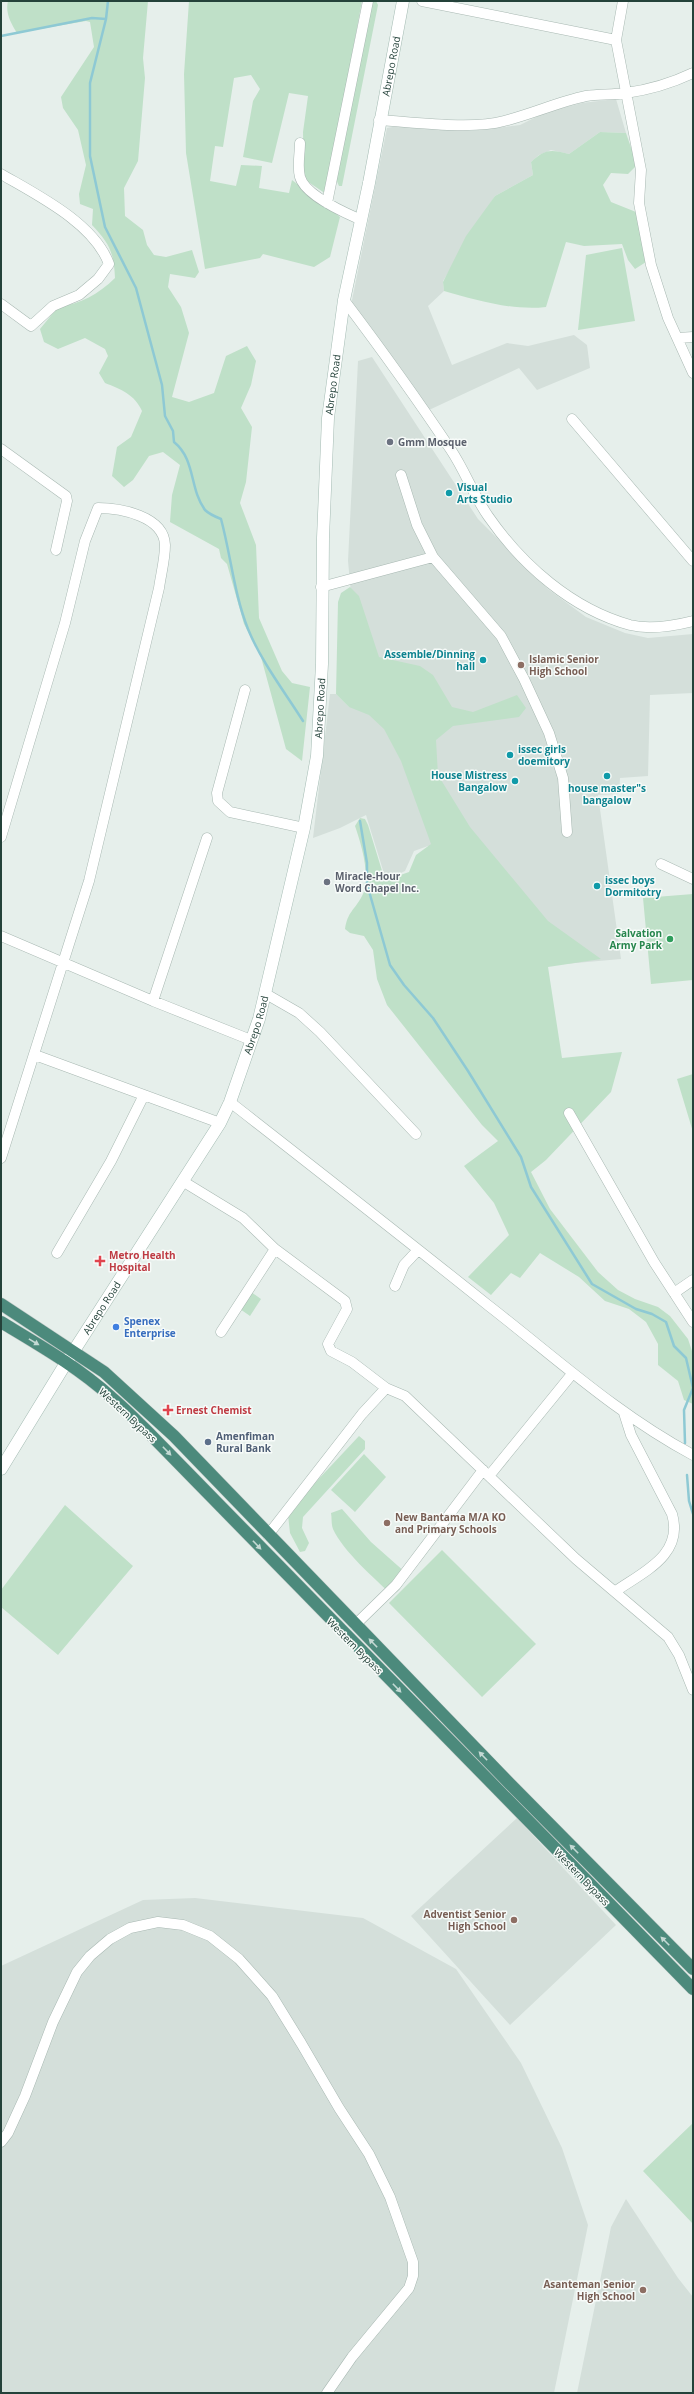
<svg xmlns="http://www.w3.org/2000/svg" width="694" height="2394" viewBox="0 0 694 2394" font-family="'Open Sans',sans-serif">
  <rect width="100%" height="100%" fill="#e6efeb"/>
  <path fill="#d4dfda" d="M616,99L626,133L600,132L569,154L551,150L539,155L531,162L533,175L495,196L443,281L444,291L428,306L452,365L507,343L528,346L574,335L587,345L590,368L537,390L519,368L429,410L351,305L387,128L409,124L470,131L520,125L546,112L582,103Z
    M372,357L478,519L548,589L586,617L625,633L648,638L693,634V693L650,695L648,776L620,778L619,794L598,795L621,959L485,971L434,864L428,846L414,851L405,871L386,880L366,815L340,828L313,838L330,694H336L349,707L351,593L348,561L358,361Z
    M517,1818L616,1925L510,2025L411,1916Z
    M195,1898L363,1918L456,1969L521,2063L562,2148L588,2225L554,2393H1V1966L143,1900Z
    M626,2199L678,2278L693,2297V2393H577L611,2227Z"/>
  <path fill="#bfe0c8" d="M8,1H148L143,58L145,78L138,161L124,188L125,216L143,230L147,245L154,255L166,257L192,250L199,272L195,278L170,274L168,287L181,307L189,333L172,397L189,402L214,393L226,356L247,346L256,361L251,385L241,408L252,427L246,482L240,503L256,545L259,618L282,671L292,683L310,687L302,761L286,749L261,657L244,624L227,564L221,558L219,549L170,522L172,495L180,465L163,452L149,456L133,480L124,487L112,476L117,447L131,437L142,411C135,395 121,389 105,383L99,373L108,356L105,349L85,338L58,349L44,342L40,329L58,307C80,304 99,294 115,278C114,252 109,243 92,225L93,209L80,204L79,194L86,165L78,130L63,108L61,97L94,47L90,22L86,21L17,33C11,23 5,13 8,1Z
    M189,1H362L326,194L304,179L303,132L308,96L289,93L272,163L243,157L253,101L260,89L251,75L234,78L223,147L215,146L210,181L236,186L241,165L262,166L259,188L289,193L292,180L340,217L330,257L314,267L263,254L260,258L205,269L186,153L184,74Z
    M372,1H376L378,5L342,186H339L335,177Z
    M600,132L626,133L637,165L628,174L611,173L603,185L611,202L636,212L646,262L635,269L628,260L622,244L584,246L566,242L546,307C513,311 476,300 444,291L443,282L466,236L495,196L533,175L531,162C545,149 550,149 569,154Z
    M622,248L635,321L578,330L586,255Z
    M350,587L359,596L379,657L420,666L433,675L452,707L473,712L517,695L526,708L519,717L453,726L436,740L438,775L470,827L548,921L601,959L548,967L562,1058L622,1052L611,1092L546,1160L531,1172L550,1209L598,1272L618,1290L635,1299L658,1307L670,1316L688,1339L693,1354V1404L684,1400L678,1381L658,1365V1344L646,1322L629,1309L605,1301L579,1277L540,1253L520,1278L511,1273L491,1295L468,1277L509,1235L494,1203L464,1166L498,1141L482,1125L387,1005L377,979L373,950L364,936L350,933L345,929C348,911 354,911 362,896C372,880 361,843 355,826L360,818L365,819L368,825L383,874L392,878L409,872L416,855L431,844L401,761L384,729L369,715L349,707L336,694L338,602L341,593Z
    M693,894V980L651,984L643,898Z
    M693,1074V1132L677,1079Z
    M251,1292L261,1299L250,1316L240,1309Z
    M359,1436L365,1441V1449L303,1517L302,1528L309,1543L305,1551L300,1552L290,1533L288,1515L298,1501Z
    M364,1454L386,1477L355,1512L331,1490Z
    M65,1505L133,1566L58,1655L1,1607V1590Z
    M342,1509L371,1542L406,1573C404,1583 401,1591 392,1595C374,1578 343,1551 333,1529C331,1524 332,1518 331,1513Z
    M442,1550L536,1644L482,1697L389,1603Z
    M693,2123V2224L643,2171Z"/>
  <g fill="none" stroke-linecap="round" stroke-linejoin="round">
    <path stroke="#8ec9d4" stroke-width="2.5" d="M108,1L106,19L90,83V156L105,227L136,288L162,385L165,416L173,431L174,442C196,460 189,488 205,510C209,514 216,517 221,519C231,556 234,594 248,629C261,661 284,691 303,721
      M1,36L92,18L106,19
      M360,821L367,863V884L390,965L404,985L433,1018L468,1071L521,1157L531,1187L592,1284L636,1309L652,1314L666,1322L674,1346L686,1358L693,1388L684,1410L685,1443
      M687,1475L689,1501L693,1514"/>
    <g stroke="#a8b8b2" stroke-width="11">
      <path id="minor" d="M422,1L616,40
        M623,1L616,40L641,170L639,203L651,265L668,318L693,373
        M379,120C414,122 472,130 504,121C532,114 558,102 586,96C599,94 612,95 626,93C648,90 672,83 693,73
        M300,143C300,154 297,166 300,177C305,195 343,212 359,219
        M1,174C37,195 94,223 109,264L98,279L79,295L53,306L31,326L1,304
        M327,203L368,1
        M344,300C381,349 417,399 451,450C465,471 474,496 488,516C522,565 572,609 630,625C650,630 673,626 693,621
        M678,338L693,337
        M572,419L693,561
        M1,449L66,496L67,501L56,550
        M401,475L417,525L433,557
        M321,587L433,557L501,636L524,679L549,733L563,778L567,832
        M245,690L217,793L218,801L230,812L304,828
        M1,837L65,623L85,541L98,508C120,508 164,516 165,545C165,559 161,574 159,588L89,881L1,1158
        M661,864L693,879
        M1,936L153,1001L251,1040
        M266,994L299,1013L320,1032L416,1134
        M153,1001L207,838
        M35,1055L220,1123
        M230,1102C317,1170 403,1237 489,1306C556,1358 618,1415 693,1455
        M569,1113L654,1262L693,1322
        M184,1182L243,1218L275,1249L345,1301L347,1309L328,1344L331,1351L352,1362L386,1388
        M57,1253L111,1161L144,1095
        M395,1286L404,1265L418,1250
        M674,1293L693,1280
        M221,1332L275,1249
        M489,1476L572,1374
        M268,1535L362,1414L386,1388L405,1396L576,1559L668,1637L679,1655L693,1690
        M616,1591C643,1572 684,1555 672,1514L631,1435L624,1413
        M355,1625L396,1585L483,1470
        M1,2142L8,2133L25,2096L53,2022L77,1972L90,1956L110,1939L130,1928L158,1922L183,1925L210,1936L239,1959L272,1996L301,2043L339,2108L369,2154L390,2197L413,2262V2276L409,2288L352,2357L327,2393"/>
    </g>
    <g stroke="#a4bbb3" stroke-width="13">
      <g id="secondary">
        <path id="s1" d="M1,1469L66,1363L220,1123L230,1102L259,1019L304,828L317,756L322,664L323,538L328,418L344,300L369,183L403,1"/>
      </g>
    </g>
    <g stroke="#c2cac8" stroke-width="13">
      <path id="trunk" d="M1,1304L104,1372L174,1436L510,1784L693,1969
        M1,1322C39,1345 78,1367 111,1397C123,1407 135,1419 147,1431L693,1989"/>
    </g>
    <use href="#minor" stroke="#fff" stroke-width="10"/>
    <use href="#secondary" stroke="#fff" stroke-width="12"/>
    <use href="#trunk" stroke="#4c8a7c" stroke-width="12"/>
  </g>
  <defs><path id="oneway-solid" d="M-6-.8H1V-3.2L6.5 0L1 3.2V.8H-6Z"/></defs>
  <g fill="#c4d9d4">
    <use href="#oneway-solid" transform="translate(34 1342) rotate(31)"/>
    <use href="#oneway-solid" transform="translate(167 1451) rotate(46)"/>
    <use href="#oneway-solid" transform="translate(257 1545) rotate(46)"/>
    <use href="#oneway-solid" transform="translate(373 1643) rotate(-134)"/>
    <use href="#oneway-solid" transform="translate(397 1688) rotate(46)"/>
    <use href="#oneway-solid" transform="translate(483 1756) rotate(-134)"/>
    <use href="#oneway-solid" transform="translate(574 1849) rotate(-135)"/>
    <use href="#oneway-solid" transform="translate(665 1941) rotate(-135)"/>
  </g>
  <g fill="#6b7280" stroke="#f7fbf9" stroke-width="1.5">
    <circle cx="390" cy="442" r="4"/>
    <circle cx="327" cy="882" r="4"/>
  </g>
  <g fill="#0f9aa8" stroke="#f7fbf9" stroke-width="1.5">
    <circle cx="449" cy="493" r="4"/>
    <circle cx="483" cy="660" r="4"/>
    <circle cx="510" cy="755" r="4"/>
    <circle cx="607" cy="776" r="4"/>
    <circle cx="515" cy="781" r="4"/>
    <circle cx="597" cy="886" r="4"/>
  </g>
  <g fill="#8d6e63" stroke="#f7fbf9" stroke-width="1.5">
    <circle cx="521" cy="665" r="4"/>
    <circle cx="387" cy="1523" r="4"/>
    <circle cx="514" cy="1920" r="4"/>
    <circle cx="643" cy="2290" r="4"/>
  </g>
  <circle fill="#2e9e5b" stroke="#f7fbf9" stroke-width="1.5" cx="670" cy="939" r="4"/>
  <g fill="#e0444e" stroke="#f7fbf9" stroke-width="1.5">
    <path d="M98 1255h4v4h4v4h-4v4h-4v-4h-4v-4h4z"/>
    <path d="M166 1404h4v4h4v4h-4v4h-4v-4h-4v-4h4z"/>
  </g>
  <circle fill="#3f7fe0" stroke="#f7fbf9" stroke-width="1.5" cx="116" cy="1327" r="4"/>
  <circle fill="#5c6f8a" stroke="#f7fbf9" stroke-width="1.5" cx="208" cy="1442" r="4"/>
  <g text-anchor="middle" stroke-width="3" stroke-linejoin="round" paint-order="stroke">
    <g font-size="10" fill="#24423a" stroke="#f7fbf9">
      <text dy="4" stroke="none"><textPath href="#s1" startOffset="1486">Abrepo Road</textPath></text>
      <text dy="4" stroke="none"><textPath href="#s1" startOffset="1162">Abrepo Road</textPath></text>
      <text dy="4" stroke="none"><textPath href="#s1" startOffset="838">Abrepo Road</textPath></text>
      <text dy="4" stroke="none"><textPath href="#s1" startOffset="514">Abrepo Road</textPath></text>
      <text dy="4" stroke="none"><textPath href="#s1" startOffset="190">Abrepo Road</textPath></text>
      <text transform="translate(128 1415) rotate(43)" y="4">Western Bypass</text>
      <text transform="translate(355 1646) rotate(45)" y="4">Western Bypass</text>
      <text transform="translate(582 1877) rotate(46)" y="4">Western Bypass</text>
    </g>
    <g font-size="10" font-weight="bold" fill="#5b616d" stroke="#f7fbf9" text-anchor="start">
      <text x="398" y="446">Gmm Mosque</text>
      <text x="335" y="880">Miracle-Hour<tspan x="335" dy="12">Word Chapel Inc.</tspan></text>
    </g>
    <g font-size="10" font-weight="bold" fill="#0d838f" stroke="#f7fbf9" text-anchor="start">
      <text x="457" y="491">Visual<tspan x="457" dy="12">Arts Studio</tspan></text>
      <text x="475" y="658" text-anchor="end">Assemble/Dinning<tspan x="475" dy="12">hall</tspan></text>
      <text x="518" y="753">issec girls<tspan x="518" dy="12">doemitory</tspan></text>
      <text x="507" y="779" text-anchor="end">House Mistress<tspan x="507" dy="12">Bangalow</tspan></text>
      <text x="607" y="792" text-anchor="middle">house master"s<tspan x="607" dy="12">bangalow</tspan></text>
      <text x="605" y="884">issec boys<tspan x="605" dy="12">Dormitotry</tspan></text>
    </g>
    <g font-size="10" font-weight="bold" fill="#785e54" stroke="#f7fbf9" text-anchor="start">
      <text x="529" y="663">Islamic Senior<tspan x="529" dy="12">High School</tspan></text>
      <text x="395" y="1521">New Bantama M/A KO<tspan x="395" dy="12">and Primary Schools</tspan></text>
      <text x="506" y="1918" text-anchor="end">Adventist Senior<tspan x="506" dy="12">High School</tspan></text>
      <text x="635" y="2288" text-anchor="end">Asanteman Senior<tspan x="635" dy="12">High School</tspan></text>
    </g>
    <g font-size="10" font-weight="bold" fill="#27864d" stroke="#f7fbf9" text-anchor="end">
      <text x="662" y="937">Salvation<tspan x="662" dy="12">Army Park</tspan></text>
    </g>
    <g font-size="10" font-weight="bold" fill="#be3a42" stroke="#f7fbf9" text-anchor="start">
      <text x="109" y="1259">Metro Health<tspan x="109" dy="12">Hospital</tspan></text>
      <text x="176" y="1414">Ernest Chemist</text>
    </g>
    <g font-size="10" font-weight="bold" fill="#366cbe" stroke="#f7fbf9" text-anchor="start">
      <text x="124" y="1325">Spenex<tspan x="124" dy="12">Enterprise</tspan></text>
    </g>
    <g font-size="10" font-weight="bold" fill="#4e5e75" stroke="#f7fbf9" text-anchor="start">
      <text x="216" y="1440">Amenfiman<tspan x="216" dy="12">Rural Bank</tspan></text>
    </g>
  </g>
  <rect width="694" height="2394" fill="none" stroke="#24423a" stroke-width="4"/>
</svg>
